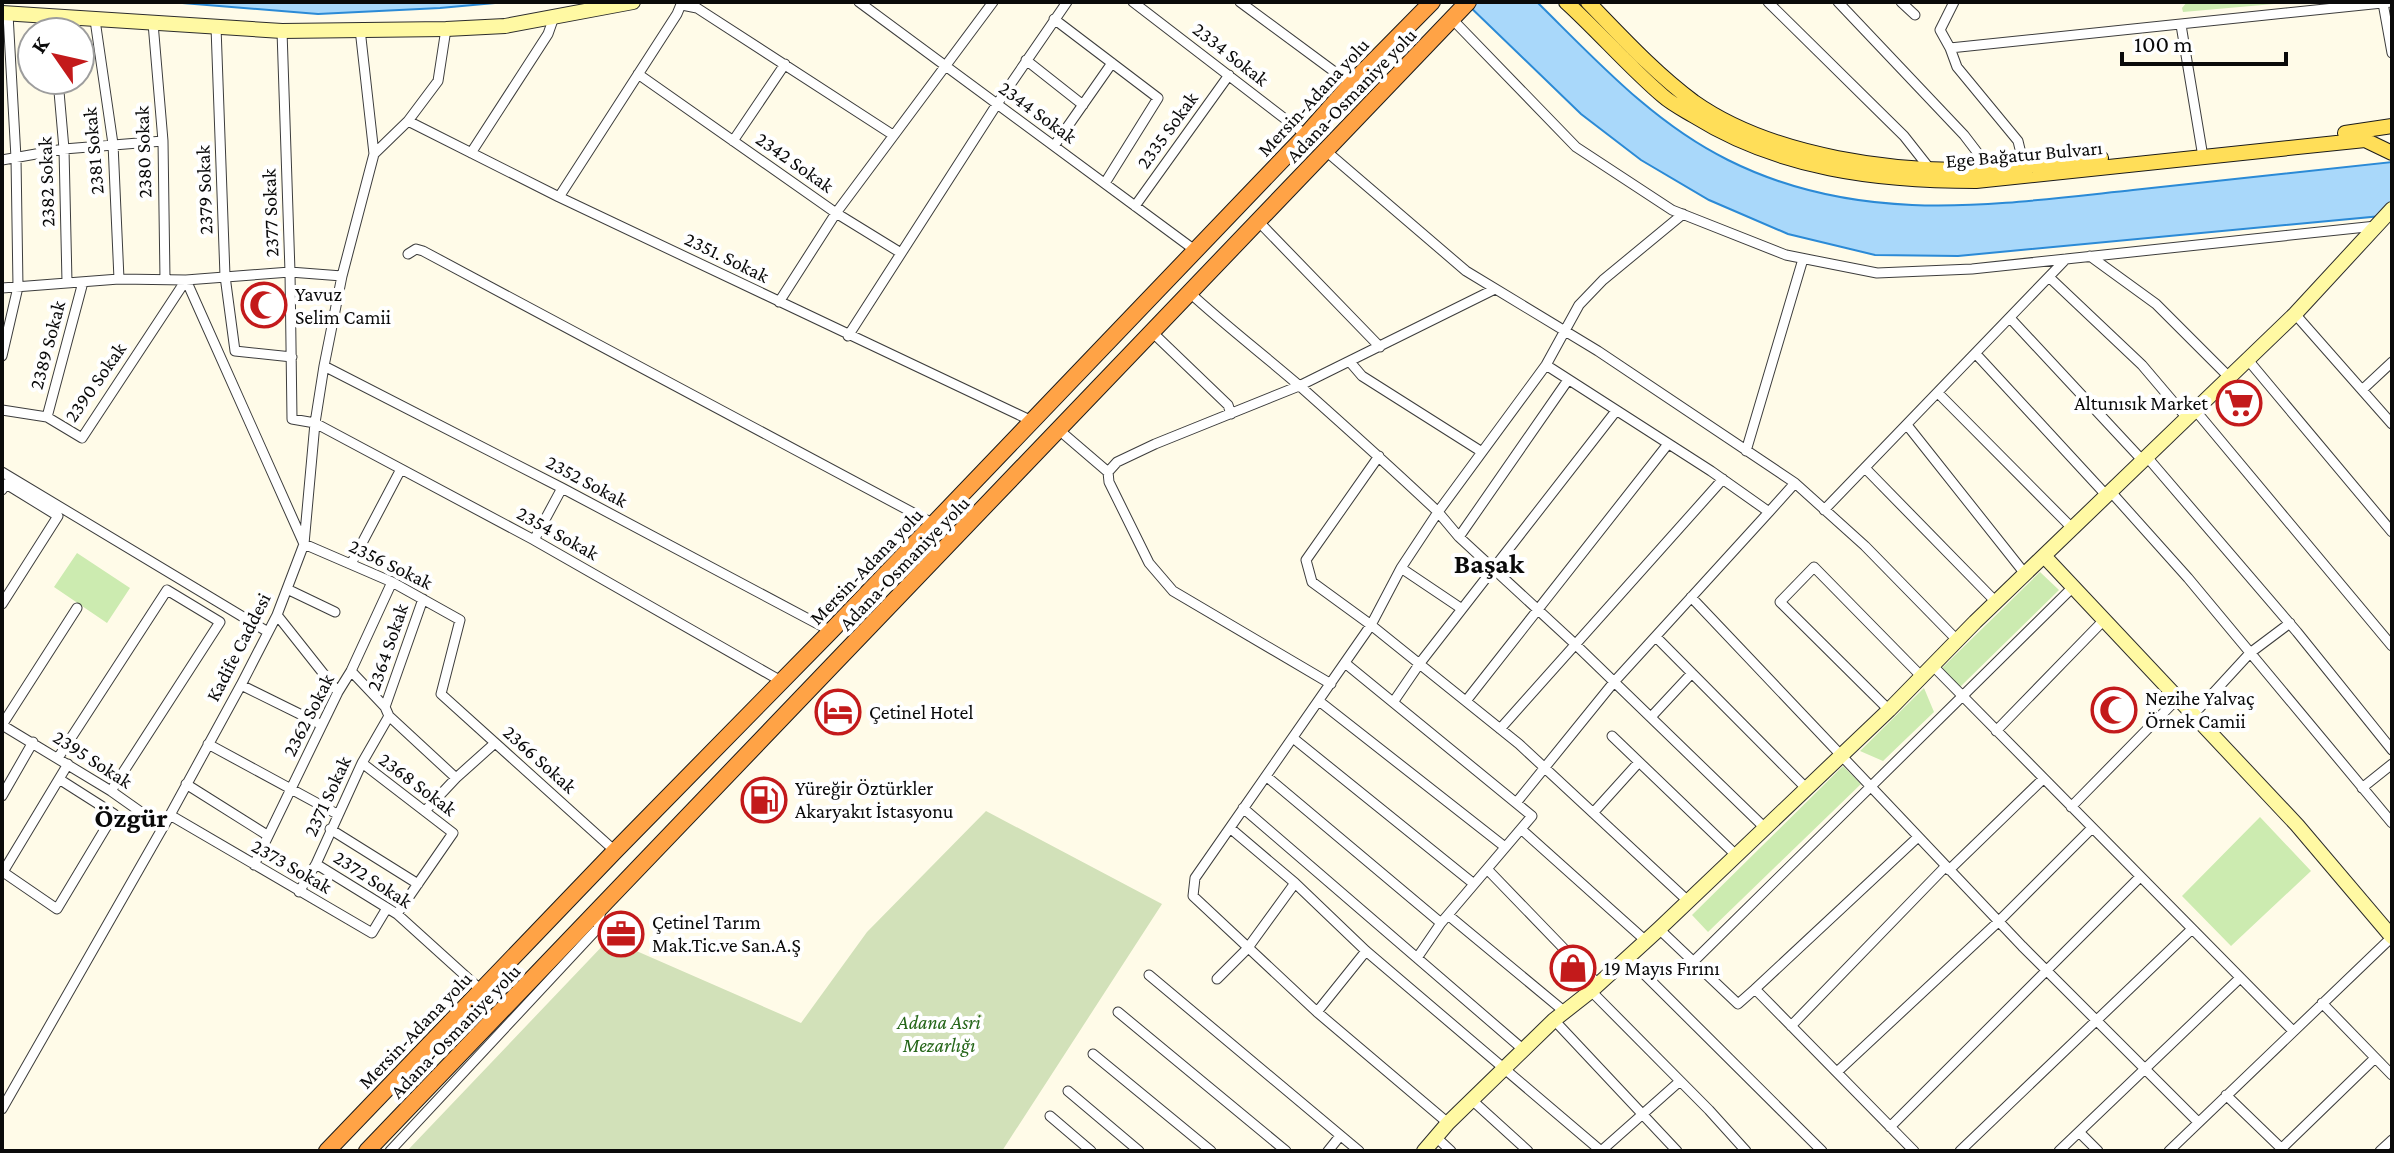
<svg xmlns="http://www.w3.org/2000/svg" width="2394" height="1153" viewBox="0 0 2394 1153" font-family="'Crimson Pro',serif">
  <rect width="100%" height="100%" fill="#fffbe8"/>
  <path fill="#ccebb0" d="M2187,2H2297L2183,12L2182,8Z
    M77,553L130,588L107,623L54,587Z
    M2040,572L2059,590L1960,687L1941,669Z
    M1924,688L1934,712L1883,761L1860,751Z
    M1843,766L1861,784L1708,932L1692,915Z
    M2260,817L2311,871L2231,946L2182,896Z"/>
  <path fill="#d2e1b9" d="M986,811L1162,904L1002,1151H407L609,939L801,1023L867,932Z"/>
  <path fill="#a9d8fa" stroke="#2b8ad6" stroke-width="2" d="M170,2H506L440,8L318,14Z
    M1465,2H1537C1596,60 1653,123 1728,160C1860,226 1992,205 2133,190C2219,181 2306,171 2392,162V215L1958,256L1875,255L1788,234L1709,200L1641,160L1581,114Z"/>
  <g fill="none" stroke-linecap="round" stroke-linejoin="round">
    <g stroke="#3d3d3d" stroke-width="11">
      <path id="street" d="M859,2L1196,251
        M1133,2L1306,135
        M1240,2L1351,84
        M1768,2L1904,136L1930,169
        M1838,2L1964,135L1990,169
        M1901,2L1915,15
        M1954,2L1940,30L1950,48L2392,2
        M2383,3L2392,53
        M682,5L697,8L893,135
        M53,17L54,32
        M1054,19L1158,98L1105,183
        M1452,19L1576,147L1672,210L1786,255L1877,273L1972,269L2066,259
        M95,20L113,144L119,279
        M153,23L163,141L165,279
        M2181,25L2203,157
        M216,27L225,276L235,351L292,357
        M282,31L290,272L292,419L315,423L534,540L781,681
        M1950,48L1957,67L2018,141L2024,166
        M1026,60L1083,105
        M638,74L836,213L901,253
        M58,80L64,149L67,282
        M408,121L559,197L1032,421
        M733,141L785,64
        M1054,146L1112,63
        M1326,151L1466,271L1598,351L1795,483
        M471,153L548,34L554,17
        M374,154L408,121L438,81L446,29
        M2,160L64,149L163,141
        M559,197L677,14L682,2
        M1135,206L1229,75
        M1683,214L1603,280L1579,305L1546,365L1438,512L1459,537L1575,644L1765,828
        M1258,221L1380,347
        M408,254L416,249L423,251L934,524
        M2090,256L2156,304L2230,378
        M2049,277L2142,365L2187,418
        M186,280L304,544L392,582L460,620L441,694L615,851
        M2,288L119,279L186,280L290,272L342,276
        M1190,293C1226,326 1265,356 1302,388C1348,429 1394,470 1438,512L1401,568L1371,625L1195,878L1193,896L1317,1012L1448,1123
        M779,302L836,213L993,2
        M2295,314L2392,424
        M2010,318L2143,461
        M1152,332L1228,405L1231,414
        M848,336L997,104L1067,2
        M1976,354L2107,496
        M2,356L18,287L16,158L8,14
        M2248,360L2392,532
        M1350,362L1362,376L1482,452
        M1546,365L1711,471L1769,512L1795,483L1865,546L1958,641
        M324,366L562,488L831,631
        M2362,390L2392,362
        M1938,393L2073,529
        M2,410L47,417L82,438L186,280
        M2195,410L2392,646
        M47,417L83,282
        M1907,425L2026,575
        M1059,430L1108,472
        M1746,451L1803,259
        M1379,456L1306,560L1312,582L1371,625L1519,744L1688,901
        M2147,457L2297,632L2392,750
        M1865,468L1997,603
        M2,472L268,632
        M2,490L6,484L58,516L2,604
        M2111,492L2188,578L2392,823
        M1824,510L2066,259L2376,226
        M1459,537L1568,380
        M534,540L562,488
        M351,564L401,469
        M1401,568L1462,609
        M287,589L335,612
        M1691,597L2022,946L2198,1122
        M277,615L338,692
        M1656,637L1806,788
        M1345,663L1532,816L1441,923L1417,958
        M1933,666L2293,1031
        M351,671L385,707L389,716L456,778
        M1331,684L1173,591L1149,563L1109,482L1108,472L1117,462L1155,444L1299,386L1495,289
        M241,685L322,725
        M1319,701L1505,847
        M1394,701L1420,663L1616,411
        M1466,701L1668,444
        M385,707L423,599
        M1889,710L1780,602L1814,567L1922,677
        M2193,715L2250,653L2290,623
        M1651,717L1692,673
        M2,725L111,791L162,827
        M2,725L77,608
        M1500,729L1723,479
        M1996,731L2104,620
        M1612,736L1736,855
        M1293,738L1474,884
        M208,744L337,814
        M58,758L167,590L220,622L111,791
        M362,763L453,833L397,914
        M1266,776L1441,923
        M59,779L114,814L57,909L3,872L68,764
        M186,784L267,835
        M2362,788L2392,764
        M2,796L33,742
        M1516,803L1614,682L1769,512
        M2071,807L2178,698
        M1243,808L1525,1051
        M425,811L456,778L495,743
        M1593,813L1639,762
        M170,815L372,933L387,908
        M1230,828L1295,883L1366,951L1601,1151
        M330,829L418,884
        M1521,829L1646,941
        M316,864L397,914L481,990
        M254,865L338,692L351,671L392,582
        M1487,869L1598,984
        M1949,870L2043,779
        M299,892L316,864L362,763L389,716
        M1448,915L1565,1012
        M1659,929L1738,1004L1755,989L1914,1151
        M1627,957L1822,1151
        M1694,961L2073,587
        M1149,975L1359,1151
        M1217,979L1247,949L1295,883
        M1755,989L1918,837
        M1591,991L1709,1110L1746,1151
        M2322,1003L2392,1075
        M1118,1012L1286,1151
        M1317,1012L1366,951
        M1554,1020L1677,1151
        M1791,1026L1946,866
        M1093,1054L1211,1151
        M1837,1072L1998,922L2092,828
        M1068,1091L1139,1151
        M2226,1095L2284,1151
        M1473,1101L1528,1151
        M2,1109L170,815L241,685L277,615L304,544L315,423L324,366L342,276L374,154L360,29
        M1050,1116L1091,1151
        M1890,1127L2140,877
        M2079,1132L2098,1151
        M1437,1138L1451,1151
        M390,1151L598,928L601,909
        M1328,1151L1340,1136
        M1601,1151L1680,1081
        M1960,1151L2192,929
        M2059,1151L2240,978
        M2169,1151L2392,937
        M2279,1151L2375,1058
        M2380,1151L2392,1140"/>
    </g>
    <g stroke="#2c2c2c" stroke-width="16">
      <path id="secondary" d="M2,13L282,31L446,29L505,26L633,2
        M2045,557L2297,825L2392,937
        M1424,1151L1448,1123L1554,1020L1591,991L1659,929L1889,710L1975,622L2295,314L2392,209"/>
    </g>
    <g stroke="#1b1b1b" stroke-width="16">
      <path id="primary" d="M1566,2C1599,32 1629,67 1663,96C1672,104 1684,110 1694,116C1779,169 1877,181 1976,181L2365,140L2392,153
        M1588,2C1622,37 1655,73 1694,102C1772,157 1899,174 1992,169C2029,167 2065,162 2101,158
        M2345,133L2392,126"/>
    </g>
    <g stroke="#1b1b1b" stroke-width="18">
      <path id="highway" d="M327,1151L615,851L831,631L1306,135L1351,84L1432,2
        M367,1151L1468,2"/>
    </g>
    <use href="#street" stroke="#fff" stroke-width="9"/>
    <use href="#secondary" stroke="#fff9a3" stroke-width="14"/>
    <use href="#primary" stroke="#ffde58" stroke-width="14"/>
    <use href="#highway" stroke="#ffa346" stroke-width="16"/>
  </g>
  <defs>
    <g id="mosque-ring" transform="scale(2.3)"><circle r="9.5" fill="#fff" stroke="#c31a1b" stroke-width="1.5"/><path d="M3.5-4.9A6 6 0 1 0 3.5 4.9A5 5 0 1 1 3.5-4.9Z" fill="#c31a1b"/></g>
    <g id="supermarket-ring" transform="scale(2.3)"><circle r="9.5" fill="#fff" stroke="#c31a1b" stroke-width="1.5"/><path d="M-6-5.5h2.5l.6 2H6L4.5 2H-2.5L-4.4-4H-6ZM-1.5 3.2a1.3 1.3 0 1 0 .1 0ZM3 3.2a1.3 1.3 0 1 0 .1 0Z" fill="#c31a1b"/></g>
    <g id="hotel-ring" transform="scale(2.3)"><circle r="9.5" fill="#fff" stroke="#c31a1b" stroke-width="1.5"/><path d="M-6-4.5h1.5V1H6V5H4.5V3h-9V5H-6ZM-4 0a1.8 1.8 0 1 1 3.6 0ZM.5 0V-2.5h3Q6-2.5 6 0Z" fill="#c31a1b"/></g>
    <g id="fuel-ring" transform="scale(2.3)"><circle r="9.5" fill="#fff" stroke="#c31a1b" stroke-width="1.5"/><path d="M-5.5-6h7V0h2V4h1.3V-2.5L3-4.5l.8-.8L6-3V5H2.5V1h-1V6h-7ZM-4.2-4.7v3.2H.2V-4.7Z" fill="#c31a1b"/></g>
    <g id="office-ring" transform="scale(2.3)"><circle r="9.5" fill="#fff" stroke="#c31a1b" stroke-width="1.5"/><path d="M-6-3h4V-5.5h4V-3h4V5H-6ZM-1-4.5V-3h2v-1.5ZM-6 0V1H6V0Z" fill="#c31a1b"/></g>
    <g id="shop-ring" transform="scale(2.3)"><circle r="9.5" fill="#fff" stroke="#c31a1b" stroke-width="1.5"/><path d="M-5-2.5h2.3a2.7 3.5 0 0 1 5.4 0H5L5.5 6h-11ZM-1.5-2.5h3a1.5 2.3 0 0 0-3 0Z" fill="#c31a1b"/></g>
  </defs>
  <g fill-rule="evenodd">
    <use href="#mosque-ring" x="264" y="305"/>
    <use href="#supermarket-ring" x="2239" y="403"/>
    <use href="#mosque-ring" x="2114" y="710"/>
    <use href="#hotel-ring" x="838" y="712"/>
    <use href="#fuel-ring" x="764" y="800"/>
    <use href="#office-ring" x="621" y="934"/>
    <use href="#shop-ring" x="1573" y="968"/>
  </g>
  <g text-anchor="middle" stroke-width="8" stroke-linejoin="round" paint-order="stroke">
    <g font-size="20" fill="#0a0a0a" stroke="#fff">
      <text transform="translate(1231 54) rotate(38)" y="7">2334 Sokak</text>
      <text transform="translate(1351 95) rotate(-46)" y="7">Adana-Osmaniye yolu</text>
      <text transform="translate(1313 97) rotate(-47)" y="7">Mersin-Adana yolu</text>
      <text transform="translate(1038 112) rotate(36)" y="7">2344 Sokak</text>
      <text transform="translate(1167 130) rotate(-54)" y="7">2335 Sokak</text>
      <text transform="translate(93 151) rotate(-95)" y="7">2381 Sokak</text>
      <text transform="translate(143 152) rotate(-92)" y="7">2380 Sokak</text>
      <text transform="translate(2024 154) rotate(-5)" y="7">Ege Bağatur Bulvarı</text>
      <text transform="translate(795 162) rotate(35)" y="7">2342 Sokak</text>
      <text transform="translate(46 182) rotate(-92)" y="7">2382 Sokak</text>
      <text transform="translate(204 190) rotate(-92)" y="7">2379 Sokak</text>
      <text transform="translate(270 213) rotate(-92)" y="7">2377 Sokak</text>
      <text transform="translate(727 257) rotate(26)" y="7">2351. Sokak</text>
      <text transform="translate(47 345) rotate(-75)" y="7">2389 Sokak</text>
      <text transform="translate(95 382) rotate(-55)" y="7">2390 Sokak</text>
      <text transform="translate(587 481) rotate(28)" y="7">2352 Sokak</text>
      <text transform="translate(558 533) rotate(29)" y="7">2354 Sokak</text>
      <text transform="translate(904 563) rotate(-46)" y="7">Adana-Osmaniye yolu</text>
      <text transform="translate(391 564) rotate(26)" y="7">2356 Sokak</text>
      <text transform="translate(866 566) rotate(-46)" y="7">Mersin-Adana yolu</text>
      <text transform="translate(238 647) rotate(-63)" y="7">Kadife Caddesi</text>
      <text transform="translate(387 647) rotate(-71)" y="7">2364 Sokak</text>
      <text transform="translate(308 715) rotate(-63)" y="7">2362 Sokak</text>
      <text transform="translate(93 759) rotate(33)" y="7">2395 Sokak</text>
      <text transform="translate(540 759) rotate(42)" y="7">2366 Sokak</text>
      <text transform="translate(418 784) rotate(37)" y="7">2368 Sokak</text>
      <text transform="translate(327 796) rotate(-65)" y="7">2371 Sokak</text>
      <text transform="translate(292 866) rotate(30)" y="7">2373 Sokak</text>
      <text transform="translate(373 879) rotate(33)" y="7">2372 Sokak</text>
      <text transform="translate(415 1030) rotate(-46)" y="7">Mersin-Adana yolu</text>
      <text transform="translate(455 1031) rotate(-46)" y="7">Adana-Osmaniye yolu</text>
    </g>
    <g font-size="20" fill="#0a0a0a" stroke="#fff" text-anchor="start">
      <text x="295" y="301">Yavuz<tspan x="295" dy="23">Selim Camii</tspan></text>
      <text x="2208" y="410" text-anchor="end">Altunısık Market</text>
      <text x="2145" y="705">Nezihe Yalvaç<tspan x="2145" dy="23">Örnek Camii</tspan></text>
      <text x="869" y="719">Çetinel Hotel</text>
      <text x="795" y="795">Yüreğir Öztürkler<tspan x="795" dy="23">Akaryakıt İstasyonu</tspan></text>
      <text x="652" y="929">Çetinel Tarım<tspan x="652" dy="23">Mak.Tic.ve San.A.Ş</tspan></text>
      <text x="1604" y="975">19 Mayıs Fırını</text>
    </g>
    <g font-size="20" font-style="italic" fill="#246518" stroke="#fff">
      <text x="939" y="1029">Adana Asri<tspan x="939" dy="23">Mezarlığı</tspan></text>
    </g>
    <g font-size="28" font-weight="bold" fill="#0a0a0a" stroke="#fff">
      <text x="1489" y="573">Başak</text>
      <text x="131" y="827">Özgür</text>
    </g>
  </g>
  <rect width="2394" height="1153" fill="none" stroke="#0a0a0a" stroke-width="8"/>
  <g transform="translate(56 56) rotate(304)"><circle r="38" fill="#ffffff" stroke="#9d9d9d" stroke-width="2"/>
  <path d="M0-6L14 30L0 20L-14 30Z" fill="#c31a1b"/>
  <text y="-12" font-size="22" font-weight="bold" text-anchor="middle" fill="#0a0a0a">K</text>
  </g>
  <path d="M2122 52v12h164v-12" fill="none" stroke="#0a0a0a" stroke-width="4"/>
  <text x="2134" y="52" font-size="24" fill="#0a0a0a" stroke="#ffffff" stroke-width="6" paint-order="stroke">100 m</text>
</svg>
